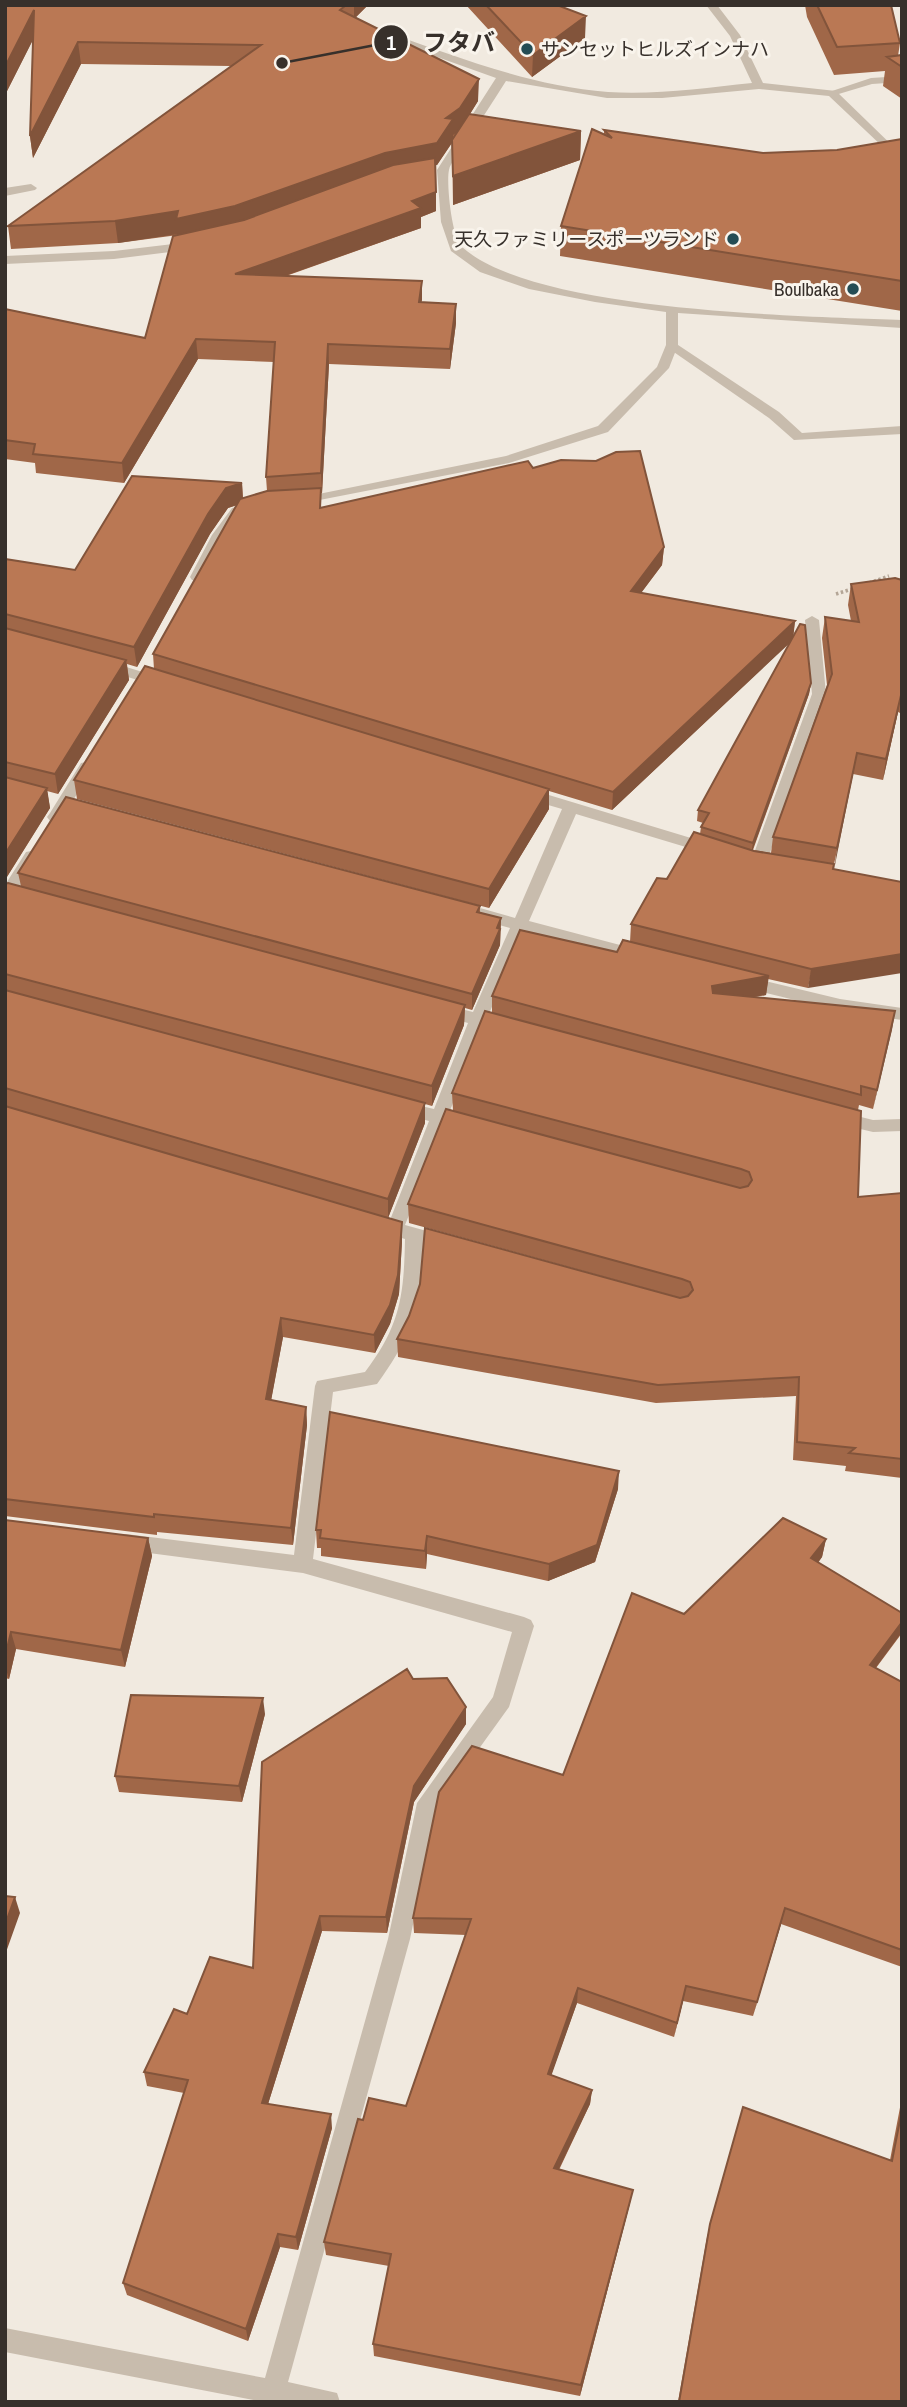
<svg xmlns="http://www.w3.org/2000/svg" width="907" height="2407" viewBox="0 0 907 2407" font-family="'Archivo Narrow','Noto Sans JP',sans-serif">
  <rect width="100%" height="100%" fill="#f1eae0"/>
  <g fill="none" stroke-linecap="round" stroke-linejoin="round">
    <path stroke="#b4a697" stroke-width="3.5" stroke-dasharray="2.5 2.5" stroke-linecap="butt" d="M869,583L889,576
      M836,594L855,588"/>
    <path fill="#c8bcad" fill-rule="evenodd" d="M902,76V82L872,84L832,96L826,93L871,78Z
      M31,184L37,188L35,190L5,196V188Z
      M672,341L779,412L802,433L902,426V434L794,440L769,418L668,348V342Z"/>
    <path fill="#c8bcad" fill-rule="evenodd" d="M706,5H717L740,35L763,83L836,91L902,155V165L829,96L759,89L662,98H607L506,81C492,103 477,126 463,148C459,154 450,163 449,170C446,183 452,239 462,247C534,312 801,316 902,320V328L678,313V345L669,368L608,432L509,463L294,505V499L506,456L598,426L657,367L666,345V312L595,302L529,289L480,272L451,251L441,222L437,170L496,78L373,34V30H381C455,56 529,86 608,92C656,95 704,88 752,83L730,36Z
      M190,242L194,243V249L114,259L5,264V256L114,251Z
      M237,507L244,511L225,536L204,577L197,581L192,580L190,577L212,535L232,508Z
      M812,616L819,620L826,694L766,864L758,869L744,865L742,861L744,857L753,856L812,694L805,620Z
      M107,661L165,679L167,682L160,687L102,669V663Z
      M86,762L94,767L60,821H50L47,817L50,813L81,763Z
      M529,789L714,845L717,849L709,854L576,814L529,921L639,950L647,956L639,962L525,931L488,1016L508,1022L510,1026L502,1032L483,1027L449,1113L471,1119L474,1124L465,1130L445,1125L405,1225L452,1238L455,1243L452,1248L446,1250L423,1243C422,1304 413,1335 377,1384L333,1392L313,1559L524,1617L531,1620L534,1626L509,1707L437,1807L410,1939L288,2382L337,2393L340,2402H264L5,2352V2328L265,2378L388,1939L417,1803L493,1697L512,1632L303,1573L126,1550L119,1548L116,1542L119,1536L126,1534L294,1555L315,1386L317,1381L365,1372C400,1326 404,1296 405,1239L375,1230L372,1225L375,1220H390L429,1121L398,1113L396,1108L404,1102L434,1109L468,1023L435,1014L433,1010L441,1004L473,1012L510,928L474,918L472,914L480,908L515,918L562,809L524,798L521,794Z
      M31,851L39,856L11,902L5,903V885L26,852Z
      M744,976L840,999L902,1008V1020L840,1011L738,986L736,982Z
      M837,1111L873,1120L902,1119V1131L873,1132L831,1122L828,1117Z"/>
  </g>
  <path fill="#a06748" d="M5,5H368L355,18L478,101L470,114L581,131L580,160L453,205L452,143L437,165H436V211L421,217V228L286,276L422,303L456,304V323L450,369L329,364L322,493H321V508L533,468L664,547L662,565L641,593L795,621L793,636L811,683L809,694L753,850L771,853L773,837L827,685L822,638L825,617L851,621L848,605L851,584L902,580V714L898,712L883,780L853,774L808,988L768,979L766,995L754,997L895,1011L873,1109L859,1105L858,1110V1197L902,1193V1478L845,1471L846,1466L793,1460L796,1396L656,1403L398,1357L397,1339L681,1298L409,1223L408,1204L453,1110L452,1093L492,1012V996L617,952L630,942L631,924L700,834L701,827L703,823L697,821L698,810L790,642L612,810L549,791V809L489,908L77,799L74,780L154,669L153,654L237,505L228,508L210,534L137,667L127,664L129,680L58,794L47,791L50,808L5,880V559L75,570L242,483L243,498L267,491L266,477L274,362L198,359L124,483L36,473L35,463L5,459V309L145,338L178,235L118,243L11,249L8,226L231,66L81,64L33,158L30,136L33,39L5,95Z
    M466,5H557L585,38L532,77Z
    M805,5H891L900,43L898,56L902,55V99L883,86L885,71L834,75L807,17Z
    M604,130L763,153L837,150L902,139V311L560,256L561,226L604,135Z
    M18,873L480,906V913L501,918L500,945L472,1010L465,1008L464,1025L432,1106L425,1104V1123L388,1218L402,1222V1241L399,1294L390,1324L375,1353L283,1337L271,1400L306,1407L307,1425L293,1545L157,1532V1535L5,1516V884L21,886Z
    M618,1489L595,1562L548,1581L427,1554L426,1569L321,1556V1548H317L316,1530Z
    M5,1520L148,1538L152,1556L125,1667L16,1649L9,1679L5,1678Z
    M826,1539L822,1557L818,1563L902,1622V1633L876,1668L902,1682V1967L781,1924L753,2016L683,2001L674,2037L577,2003L551,2075L592,2090L590,2104L559,2170L630,2203L580,2396L374,2356L373,2344L389,2266L326,2255L324,2242L363,2120L406,2106L466,1935L414,1933L413,1918L563,1775L684,1614Z
    M413,1679L466,1707V1724L414,1802L387,1933L322,1931L268,2104L332,2128L298,2250L280,2247L248,2341L127,2295L123,2283L184,2093L147,2086L144,2072L187,2014L253,1968Z
    M265,1714L242,1802L119,1792L115,1776Z
    M902,2097V2402H678L707,2237L743,2107L890,2160Z"/>
  <path fill="#82543b" d="M354,5H368L354,19Z
    M34,10L37,32L5,95V67Z
    M586,16L585,38L532,77L533,55Z
    M78,42L81,64L33,158L30,136Z
    M479,79L478,101L460,130L453,135V141L437,165L385,175L178,242V234L118,243L115,221L446,118Z
    M581,131L580,160L453,205V176Z
    M436,192V211L421,217V228L236,293L235,274L412,201Z
    M422,281V300L419,322V302Z
    M456,304V323L450,369V349Z
    M196,339L198,359L124,483L122,463Z
    M328,344L329,364L322,493L321,473Z
    M242,483L243,503L228,508L210,534L137,667L134,647L208,514L226,488Z
    M664,547L662,565L629,609L631,591Z
    M795,621L793,640L612,810L613,792Z
    M126,660L129,680L58,794L55,774Z
    M811,683L809,694L751,854L753,843Z
    M901,691L898,712L883,780L886,759Z
    M857,753L853,774L834,870L837,848Z
    M47,788L50,808L5,880V854Z
    M549,789V809L489,908V889Z
    M501,918L500,945L472,1010V994L497,928Z
    M902,954V973L808,988L811,969Z
    M769,976L766,995L710,1004L712,986Z
    M465,1005L464,1025L432,1106V1086Z
    M895,1011L892,1030L873,1109L877,1090Z
    M425,1103V1123L388,1218V1199Z
    M402,1222V1241L399,1294L390,1324L375,1353L374,1335Z
    M281,1318L283,1337L268,1417L266,1399Z
    M306,1407L307,1425L293,1545L291,1528Z
    M619,1471L618,1489L595,1562L548,1581L549,1564Z
    M427,1536V1554L426,1569L425,1551Z
    M148,1538L152,1556L125,1667L121,1650Z
    M826,1539L822,1557L807,1576L811,1558Z
    M902,1622V1632L865,1682L870,1665Z
    M11,1632L16,1649L9,1679L5,1666V1657Z
    M263,1698L265,1714L242,1802L239,1786Z
    M466,1707V1724L414,1802L387,1933L386,1917L414,1786Z
    M15,1897L20,1913L5,1955V1925Z
    M785,1908L781,1924L753,2016L757,2002Z
    M320,1916L322,1931L264,2117L262,2103Z
    M686,1986L683,2001L674,2037L677,2023Z
    M578,1988L577,2003L547,2088L548,2074Z
    M592,2090L590,2104L553,2181L554,2168Z
    M331,2114L332,2128L298,2250L296,2237Z
    M633,2190L630,2203L580,2396L581,2385Z
    M278,2234L280,2247L248,2341L246,2329Z"/>
  <path fill="#ba7854" stroke="#82543b" stroke-width="2" d="M5,5H343L345,6L340,10L479,79L460,108L446,118L453,119L437,143L385,153L235,206L176,219L178,211L115,221L8,226L261,45L78,42L30,136L34,10L5,67Z
    M486,5H557L586,16L533,55Z
    M817,5H891L900,43L837,47Z
    M902,55V67L887,57Z
    M469,114L581,131L453,176L452,140Z
    M592,129L612,138L604,130L763,153L837,150L902,139V281L561,226Z
    M435,158L436,192L412,201L421,208L235,274L422,281L419,302L456,304L450,349L328,344L321,473L266,477L275,342L196,339L122,463L33,454L35,444L5,440V309L145,338L173,236L244,220L393,165Z
    M640,451L664,547L631,591L795,621L613,792L153,654L240,499L267,491L321,488L320,508L528,461L533,468L561,460L596,461L616,452Z
    M132,476L242,483L226,488L208,514L134,647L5,614V559L75,570Z
    M895,578L902,580V691L886,759L857,753L837,848L773,837L832,674L825,617L859,622L851,584Z
    M800,624L805,625L811,683L753,843L701,827L709,813L698,810Z
    M5,628L126,660L55,774L5,762Z
    M145,666L549,789L489,889L74,780Z
    M5,777L47,788L5,854Z
    M66,797L480,906L477,912L501,918L497,928L500,929L472,994L18,873Z
    M694,832L754,851L834,864L833,869L902,882V954L811,969L631,924L657,878L667,879Z
    M8,883L465,1005L432,1086L5,974V884Z
    M520,930L617,952L623,940L769,976L712,986L713,993L895,1011L877,1090L861,1086V1095L492,996Z
    M5,990L425,1103L388,1199L5,1088Z
    M485,1011L861,1111L858,1197L902,1193V1459L849,1453L855,1448L797,1442L799,1377L658,1385L397,1339L409,1316L420,1284L425,1228L680,1298L688,1296L693,1290L690,1282L682,1279L408,1204L446,1109L740,1188L748,1186L752,1180L749,1172L741,1169L452,1093Z
    M5,1106L402,1222L398,1275L390,1305L374,1335L281,1318L266,1399L306,1407L291,1528L154,1514V1517L5,1499Z
    M330,1412L619,1471L597,1545L549,1564L427,1536L425,1551L320,1538L321,1530H316Z
    M783,1518L826,1539L811,1558L902,1613V1622L870,1665L902,1682V1950L785,1908L757,2002L686,1986L677,2023L578,1988L548,2074L592,2090L554,2168L633,2190L581,2385L373,2344L391,2254L324,2242L358,2119L363,2120L369,2098L406,2106L471,1919L413,1918L439,1792L472,1746L563,1775L632,1593L684,1614Z
    M5,1520L148,1538L121,1650L11,1632L5,1657Z
    M407,1669L413,1679L447,1678L466,1707L414,1786L386,1917L320,1916L262,2103L331,2114L296,2237L278,2234L246,2329L123,2283L188,2080L144,2072L174,2009L187,2014L210,1957L253,1968L262,1762Z
    M131,1695L263,1698L239,1786L115,1776Z
    M5,1896L15,1897L5,1925Z
    M743,2107L892,2161L902,2110V2402H679L710,2224Z"/>
  <g fill="#244c54" stroke="#f9f4ec" stroke-width="2.5">
    <circle cx="527" cy="49" r="7"/>
    <circle cx="733" cy="239" r="7"/>
    <circle cx="853" cy="289" r="7"/>
  </g>
  <g text-anchor="middle" stroke-width="6" stroke-linejoin="round" paint-order="stroke">
    <g font-size="19" fill="#37302b" stroke="#f9f4ec" text-anchor="end">
      <text x="541" y="56" text-anchor="start">サンセットヒルズインナハ</text>
      <text x="719" y="246">天久ファミリースポーツランド</text>
      <text x="839" y="296">Boulbaka</text>
    </g>
  </g>
  <path fill="none" stroke="#37302b" stroke-width="2.5" d="M282 63L391 42"/>
  <g fill="#37302b" stroke="#f9f4ec" stroke-width="2.5">
    <circle cx="282" cy="63" r="7"/>
    <circle cx="391" cy="42" r="18"/>
  </g>
  <g font-size="21" text-anchor="middle" font-weight="bold" fill="#fff">
    <text x="391" y="50">1</text>
  </g>
  <g font-size="24" text-anchor="middle" font-weight="bold" fill="#37302b" stroke="#f9f4ec" stroke-width="6" stroke-linejoin="round" paint-order="stroke">
    <text x="459" y="51">フタバ</text>
  </g>
  <rect width="907" height="2407" fill="none" stroke="#37302b" stroke-width="14"/>
</svg>
